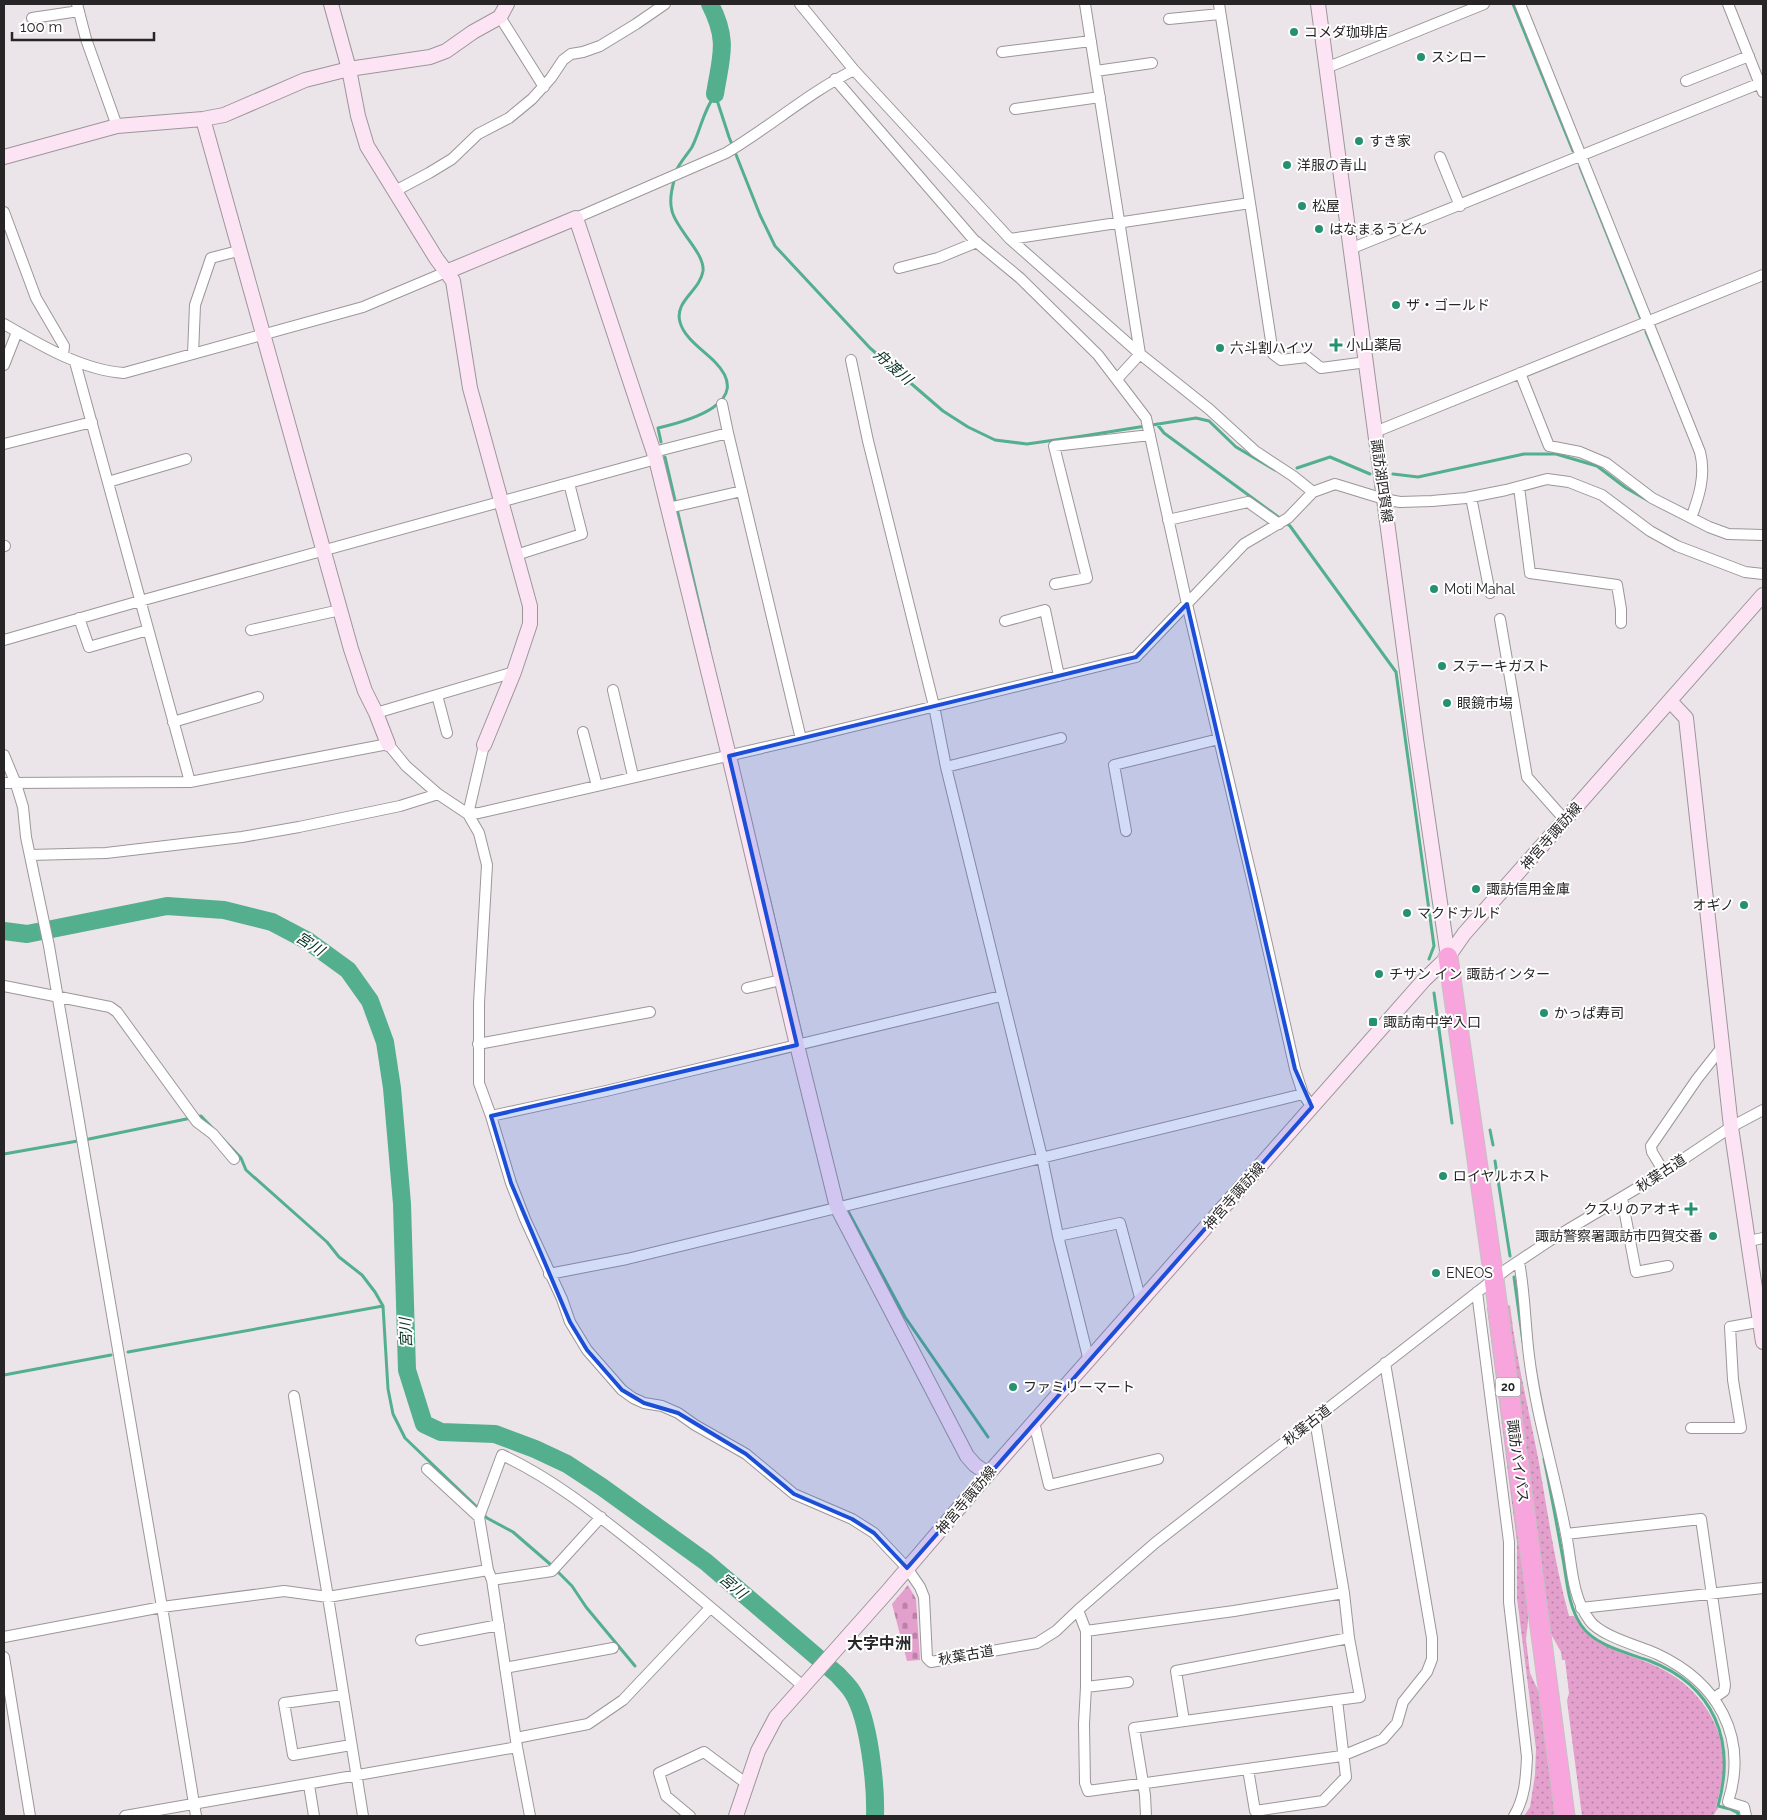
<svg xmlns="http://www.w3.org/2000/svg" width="1767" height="1820" viewBox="0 0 1767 1820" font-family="Raleway,'Noto Sans JP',sans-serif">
  <defs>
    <pattern id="grass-dots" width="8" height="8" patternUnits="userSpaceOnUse" patternTransform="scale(1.25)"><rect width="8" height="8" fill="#e4a0cd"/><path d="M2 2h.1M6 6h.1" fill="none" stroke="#b982a6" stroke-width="1.8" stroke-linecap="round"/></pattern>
    <pattern id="cemetery-stones" width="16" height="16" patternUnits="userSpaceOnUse" patternTransform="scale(1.25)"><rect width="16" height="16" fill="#e4a0cd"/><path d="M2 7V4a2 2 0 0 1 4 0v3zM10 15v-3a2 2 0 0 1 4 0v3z" fill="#b982a6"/></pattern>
  </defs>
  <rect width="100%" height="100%" fill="#ebe5e9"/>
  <path fill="url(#grass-dots)" d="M1510,1305C1516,1359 1529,1410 1539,1463C1548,1514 1555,1566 1569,1616H1574C1590,1646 1619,1651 1649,1663C1691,1680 1721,1715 1724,1761C1724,1776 1720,1792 1716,1806L1718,1808L1713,1816H1582L1567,1701L1569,1693L1565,1660H1562L1561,1652L1547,1627L1505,1306Z
    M1490,1307L1530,1603L1526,1639L1530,1673L1543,1701L1556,1816H1524L1530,1807L1535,1775L1536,1749L1517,1598V1543L1487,1308Z"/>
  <path fill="url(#cemetery-stones)" d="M908,1585L916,1599L920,1660L907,1661L892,1604Z"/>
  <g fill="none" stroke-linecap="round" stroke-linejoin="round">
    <path stroke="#53af8d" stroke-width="3" d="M1513,4L1573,151
      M715,94L729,137L760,215L775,246L870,348L943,411L968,427L995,440L1027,444L1083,436L1196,418L1209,421L1236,447L1275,470
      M1580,167L1641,319
      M676,171C680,162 687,155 692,147C701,129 703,111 715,95
      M1646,332L1658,360
      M1157,424L1164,433L1281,519
      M661,442L658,428C688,421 755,403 715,362C703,350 684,338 680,322C674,301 700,291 703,271C705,253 676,229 672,211C669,200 672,188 675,177
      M665,457L709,647
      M1297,468L1330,457L1370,474
      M1393,474L1418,477L1524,454H1556L1597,466L1626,488L1647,500
      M1286,523L1290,526L1396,672L1434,946L1429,959
      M766,885L802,1038
      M1434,993L1452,1123
      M1490,1130L1493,1145
      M4,1154L89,1139L201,1116L241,1158L246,1170L327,1242L339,1257L362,1275L375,1292L383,1306L388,1389L393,1414L405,1438L479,1509
      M1495,1161L1510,1256
      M848,1211L905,1317L988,1437
      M1514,1277L1523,1342
      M128,1352L383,1306
      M4,1375L111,1355
      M1544,1459C1551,1492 1557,1526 1563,1559C1567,1580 1568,1606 1581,1625C1595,1646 1628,1653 1650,1661C1715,1686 1736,1742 1718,1806L1730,1809L1738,1813V1816
      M483,1514L487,1518L513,1532L550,1564L572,1586L586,1607L635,1666"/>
    <path stroke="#53af8d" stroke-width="18" d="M710,4C729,41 721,56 715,94
      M4,931L27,934L167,906L224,910L272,922L308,941L348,970L370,1001L385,1042L392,1088L402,1204L407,1370L424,1424L441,1432L495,1434L535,1449L567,1464L602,1487L706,1562L838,1675C843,1681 849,1686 853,1693C869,1719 876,1785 875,1816"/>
    <g stroke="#9c969a" stroke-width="12">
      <path id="street" d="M77,4L86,39L117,126
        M800,4L854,70L1010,239L1140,354L1209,409L1255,451L1293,476L1313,492
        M1085,4L1140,354
        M1520,4L1700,452C1706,475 1699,497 1691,518
        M1728,4L1763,92
        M500,17L544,87
        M32,18L79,11
        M1169,19L1220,14
        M1002,52L1091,41
        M1326,68L1484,4
        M1096,71L1152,63
        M835,79L974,240L1020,278L1098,355L1146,418L1187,604L1257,900L1295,1069L1303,1094L1312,1107
        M1686,81L1749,56
        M1015,109L1100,97
        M1440,157L1460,206
        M395,191L429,173L452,159L478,134L509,118L532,99L551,78L563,60L571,54L583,52L600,46L636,24L665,4
        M1250,203L1273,354L1281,360L1307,357L1321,368L1367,362
        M4,212L36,298L64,346L63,355
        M576,218L726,153C770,127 808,93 854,70
        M1010,239L1250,203L1219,4
        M1350,249L1763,82
        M899,268L938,258L977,242
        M4,324C40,345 82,370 124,373L363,307L446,272
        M193,354L195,305L211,258L238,251
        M851,360L868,441L934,706L946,767L1042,1157L1058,1236L1089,1361
        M75,362L190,782
        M4,365L17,332
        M1520,373L1549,446L1580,452L1606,463L1652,498L1709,527L1728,534L1763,535
        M1117,379L1140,354
        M722,404L728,433
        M1375,432L1763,275
        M4,444L92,422
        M654,452L728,433L801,739
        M108,482L186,459
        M1519,487L1530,573L1617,585L1621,609V623
        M1471,497L1490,593
        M668,508L742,491
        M1168,520L1248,502L1279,524
        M4,546H5
        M516,555L582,534L569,483
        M1055,584L1087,578L1054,446L1150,435
        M79,618L89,647L148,630
        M1500,619L1527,777L1565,820
        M1005,621L1045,610L1059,676
        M251,630L340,610
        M4,640L140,601L656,459
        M613,690L633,776
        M437,695L447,733
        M376,713L514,672
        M173,722L258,697
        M583,732L597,786
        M4,755L16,784L23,807L26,837L49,946L162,1607L196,1816
        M946,767L1061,738
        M4,783L190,782L388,744L406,766L438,794L468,814L479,833L487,865L479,1003V1083L491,1116L511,1183L525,1219L562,1299L570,1322L587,1350L622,1390L633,1398L644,1403L662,1406L678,1413L695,1425L746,1454L794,1494L852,1519L874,1533L907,1568L920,1587L924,1597L927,1658L931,1662L1037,1643L1056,1631L1078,1610L1155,1543L1507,1269L1549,1241L1664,1172L1731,1127L1763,1110
        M468,814L479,813L801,739L1136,657L1244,544L1288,518L1313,492L1335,484L1384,499L1400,502L1432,501L1466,498L1506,490L1547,479L1569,482L1602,495L1650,531L1677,546L1745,572L1763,574
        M468,814L484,745
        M1126,831L1114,765L1219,739
        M30,855L106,853L242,837L299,827L400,806L438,794
        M4,986L110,1007L117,1012L197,1122L213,1134L234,1159
        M747,988L781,980
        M478,1044L650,1012
        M491,1116L606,1091L1001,996
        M1664,1172L1652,1152L1651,1146L1697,1079L1723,1046
        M1622,1198L1636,1272L1668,1266
        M1058,1236L1120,1223L1141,1301
        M1749,1241L1763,1238
        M1519,1262C1525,1293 1525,1325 1529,1356C1536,1415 1555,1475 1566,1534C1572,1563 1571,1596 1590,1621C1601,1636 1639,1646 1657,1654C1717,1682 1749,1736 1728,1802L1744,1807L1746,1816
        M549,1274L627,1259L1303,1094
        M1477,1292L1509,1542V1602L1527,1757C1526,1778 1525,1798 1514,1816
        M294,1396L328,1597L363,1816
        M1034,1422L1049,1485L1158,1459
        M1691,1428H1741L1733,1380L1730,1327L1763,1321
        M427,1469L479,1517
        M1566,1534L1701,1519L1725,1685L1724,1691L1714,1698
        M492,1580L552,1571L601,1517
        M1581,1608L1763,1588
        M1078,1610L1086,1631L1234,1611L1344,1593
        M1086,1631V1687L1084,1724L1085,1783L1088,1791L1342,1756L1383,1739L1397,1723L1403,1702L1427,1672L1432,1659V1638L1385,1363
        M4,1637L162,1607L284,1591L328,1597L488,1570
        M421,1640L499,1625
        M4,1657L30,1816
        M505,1668L613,1648
        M1086,1687L1128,1682
        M343,1695L284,1703L293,1755L351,1745
        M1337,1700L1360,1697L1349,1638
        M1184,1721L1176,1671L1349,1638L1344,1593L1315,1420
        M516,1738L588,1724L623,1700L710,1608
        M309,1785L314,1816
        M125,1816L517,1747
        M530,1816L517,1747L492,1580L488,1570L479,1517L502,1455C554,1479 599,1516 643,1551C697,1595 750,1641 803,1686
        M690,1816L666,1796L659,1773L704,1752L747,1784
        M1146,1816L1145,1795L1134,1728L1337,1700L1346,1777L1323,1801L1255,1811L1248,1769"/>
    </g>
    <g stroke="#9c969a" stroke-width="16">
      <path id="secondary" d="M331,4L349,69L358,116L367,146L436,258L453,281L470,388L530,606V624L514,672L484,745
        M1318,4L1416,739L1448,957
        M203,119L351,649L365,691L376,713L388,744
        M4,157L117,126L203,119L224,115L305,80L349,69L430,57L446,51L473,32L500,17L507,4
        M446,272L576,218L656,459L729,756L797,1045L837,1207L967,1456L975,1465L988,1474
        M1670,701L1686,718L1731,1127L1763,1342
        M736,1816L758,1751L776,1717L888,1591L988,1474L1424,980L1448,957L1464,934L1763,595"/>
    </g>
    <g stroke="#c3c2c2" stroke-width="21">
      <path id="highway" d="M1448,957L1494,1279L1565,1816"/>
    </g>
    <use href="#street" stroke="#fff" stroke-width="10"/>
    <use href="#secondary" stroke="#fde4f5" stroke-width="14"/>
    <use href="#highway" stroke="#f8a4dd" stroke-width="19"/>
  </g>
  <path fill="#1d4ed8" fill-opacity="0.2" stroke="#1d4ed8" stroke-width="4" stroke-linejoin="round" d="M1187,604L1295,1069L1312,1107L907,1568L874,1533L852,1519L794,1494L746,1454L678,1413L644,1403L622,1390L587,1350L570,1322L511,1183L491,1116L797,1045L729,756L1136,657Z"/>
  <g fill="#26916f" stroke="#fff" stroke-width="2">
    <circle cx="1294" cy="32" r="5"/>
    <circle cx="1421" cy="57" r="5"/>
    <circle cx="1359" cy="141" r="5"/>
    <circle cx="1287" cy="165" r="5"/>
    <circle cx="1302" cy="206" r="5"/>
    <circle cx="1319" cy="229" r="5"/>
    <circle cx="1396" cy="305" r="5"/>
    <path d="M1333.5 337.5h5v5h5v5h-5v5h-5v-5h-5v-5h5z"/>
    <circle cx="1220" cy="348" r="5"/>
    <circle cx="1434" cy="589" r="5"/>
    <circle cx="1442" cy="666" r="5"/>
    <circle cx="1447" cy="703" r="5"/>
    <circle cx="1476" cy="889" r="5"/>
    <circle cx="1744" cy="905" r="5"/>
    <circle cx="1407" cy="913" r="5"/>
    <circle cx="1379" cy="974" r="5"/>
    <circle cx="1544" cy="1013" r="5"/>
    <rect x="1368" y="1017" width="10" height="10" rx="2.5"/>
    <circle cx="1443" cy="1176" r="5"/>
    <path d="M1688.5 1201.5h5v5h5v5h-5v5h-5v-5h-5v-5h5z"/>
    <circle cx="1713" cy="1236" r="5"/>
    <circle cx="1436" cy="1273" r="5"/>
    <circle cx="1013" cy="1387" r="5"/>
  </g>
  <g text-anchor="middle" stroke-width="4" stroke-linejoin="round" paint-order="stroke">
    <rect fill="#fff" stroke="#686667" stroke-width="1" x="1495.5" y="1377.5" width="25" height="19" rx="4"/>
    <g font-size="12" font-weight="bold" fill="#272526">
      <text x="1508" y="1391">20</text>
    </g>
    <g font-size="14" fill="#272526" stroke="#fff" text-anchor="start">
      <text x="1304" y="37">コメダ珈琲店</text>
      <text x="1431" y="62">スシロー</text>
      <text x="1369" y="146">すき家</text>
      <text x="1297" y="170">洋服の青山</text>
      <text x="1312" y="211">松屋</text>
      <text x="1329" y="234">はなまるうどん</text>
      <text x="1406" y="310">ザ・ゴールド</text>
      <text x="1346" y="350">小山薬局</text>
      <text x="1230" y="353">六斗割ハイツ</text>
      <text x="1444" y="594">Moti Mahal</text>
      <text x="1452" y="671">ステーキガスト</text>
      <text x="1457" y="708">眼鏡市場</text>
      <text x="1486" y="894">諏訪信用金庫</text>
      <text x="1734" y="910" text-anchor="end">オギノ</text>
      <text x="1417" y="918">マクドナルド</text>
      <text x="1389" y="979">チサン イン 諏訪インター</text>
      <text x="1554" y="1018">かっぱ寿司</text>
      <text x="1383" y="1027">諏訪南中学入口</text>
      <text x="1453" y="1181">ロイヤルホスト</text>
      <text x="1681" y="1214" text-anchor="end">クスリのアオキ</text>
      <text x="1703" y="1241" text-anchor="end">諏訪警察署諏訪市四賀交番</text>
      <text x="1446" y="1278">ENEOS</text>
      <text x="1023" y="1392">ファミリーマート</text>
    </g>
    <g font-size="14" fill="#272526" stroke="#fff">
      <text transform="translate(1382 481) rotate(82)" y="5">諏訪湖四賀線</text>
      <text transform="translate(1551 836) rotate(-49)" y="5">神宮寺諏訪線</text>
      <text transform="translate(1661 1173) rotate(-33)" y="5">秋葉古道</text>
      <text transform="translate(1234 1196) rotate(-49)" y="5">神宮寺諏訪線</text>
      <text transform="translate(1307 1425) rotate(-38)" y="5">秋葉古道</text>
      <text transform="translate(1518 1461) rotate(82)" y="5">諏訪バイパス</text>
      <text transform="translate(966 1500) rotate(-50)" y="5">神宮寺諏訪線</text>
      <text transform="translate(966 1655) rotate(-10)" y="5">秋葉古道</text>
    </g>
    <g font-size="15" font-style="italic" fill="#063123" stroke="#fff">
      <text transform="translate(893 367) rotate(41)" y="5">舟渡川</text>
      <text transform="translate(310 944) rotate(33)" y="5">宮川</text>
      <text transform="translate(406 1333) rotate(-92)" y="5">宮川</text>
      <text transform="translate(733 1586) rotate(40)" y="5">宮川</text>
    </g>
    <g font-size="16" font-weight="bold" fill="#272526" stroke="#fff">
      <text x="879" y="1649">大字中洲</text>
    </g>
  </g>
  <rect width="1767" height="1820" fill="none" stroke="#272526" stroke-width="10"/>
  <path d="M12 32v8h142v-8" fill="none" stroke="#272526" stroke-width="2.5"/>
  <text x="20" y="32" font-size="15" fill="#272526" stroke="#ffffff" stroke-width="4" paint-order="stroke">100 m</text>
</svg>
